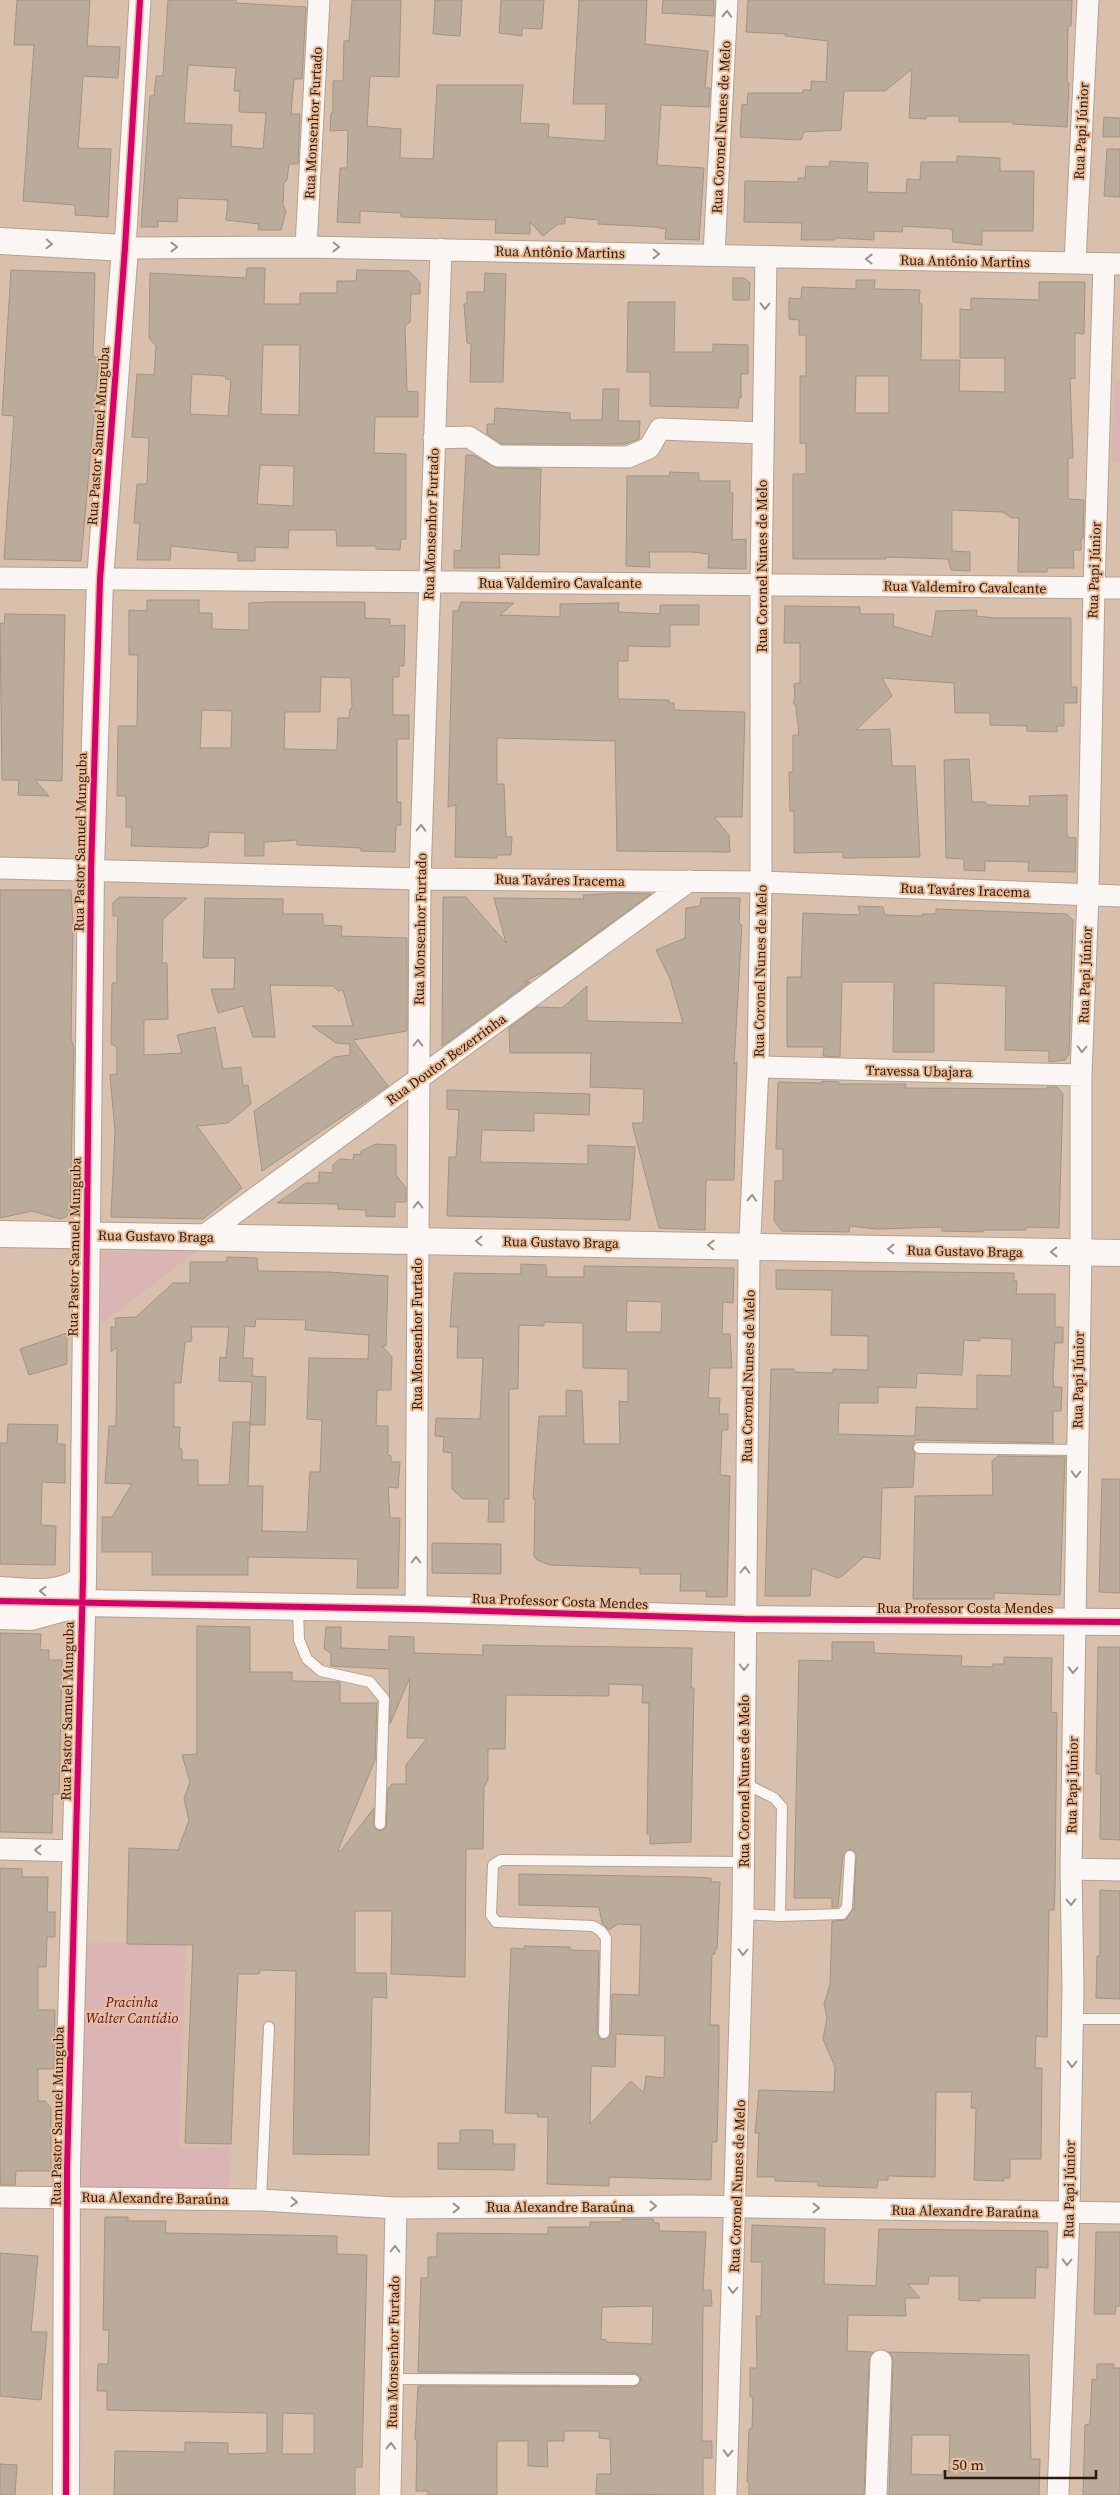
<svg xmlns="http://www.w3.org/2000/svg" width="1120" height="2495" viewBox="0 0 1120 2495" font-family="'Source Serif 4',serif">
  <rect width="100%" height="100%" fill="#d8c0ad"/>
  <path fill="#dbb4b4" d="M1115,381H1120V462H1111Z
    M201,1248L101,1324L102,1252Z
    M83,1942L186,1945L179,2147H231L229,2190L75,2187Z"/>
  <path fill="#bbab9a" stroke="#a39382" fill-rule="evenodd" d="M17,0H90L87,46L120,47L118,78L83,76L79,136L78,148L111,149L108,217L75,215V205L23,201L34,45H14Z
    M168,0H236V3L306,7L302,79H294L291,114H300L298,164H289L287,180L284,183L283,205L286,211L281,230H258L259,224L226,220L228,200L178,198L177,222L158,221V227H141L150,96H154L156,76H163ZM188,65L236,68L234,91H240L239,112L266,113L263,149L231,146L232,125L184,123Z
    M352,0H401L399,77L370,76L367,126L401,129L400,158L433,159L437,85H523L520,123L549,124L548,137L605,141L606,104H573L579,0H647L645,44L708,51L705,88H710L709,107L661,105L657,165L704,168L699,240L665,239L666,229L655,227L598,224L599,220L565,217V224H558L543,236L530,222V234L495,233L496,220L401,217V213L360,211V223L337,222L340,168H347L348,130L330,131L331,113H333V81H343L344,41H349Z
    M435,0H462L460,36L433,34Z
    M501,0H544L542,29L522,28V36L499,33Z
    M663,0H714V16L662,13Z
    M748,0H1072L1071,26H1068L1067,81L1069,83L1067,127L1013,124V122H959V116H926V119L909,118L912,69L885,91H844L841,130L804,132L801,140L740,137L742,104L747,105L748,93H803V90H811V81L826,82L828,41L785,36L786,34L746,32Z
    M1104,117L1120,118V137H1103Z
    M1107,149H1120V197L1104,196Z
    M957,156L1000,158V171H1034L1033,231H982V245L953,242L952,229L903,226L902,232L874,231V240L837,238L834,240H801L802,223L744,222L745,181L798,182V178H805L806,166L829,167L830,161L868,163L867,192L906,193L907,179L920,180L921,162H957Z
    M247,268H265L264,304H300V293H337V281H356L357,270L409,271L420,282V294H411L410,322L405,326L407,391L418,392V417H375L374,453L406,454V539H401L400,550L376,549V546H337L336,530H289L288,548L255,547V561H238V553L171,546L170,560H137L140,523H134L137,484H147L149,438L132,437L137,374L154,375L156,346L149,338L150,273L246,278ZM263,345H300L299,415L261,414ZM192,374L225,376L226,379H231L228,416L190,414ZM260,465L294,466L293,506L257,504Z
    M11,270L95,273L93,357H99L81,561L4,559L14,416L2,415Z
    M485,273L506,274L503,382H470L471,344L467,343L464,304H467V292H484Z
    M733,278H744L750,283L749,300H733Z
    M856,280H875L874,289L920,290L919,304H922L921,360H960L959,391L1005,392V358H960V309L971,310V298L1039,300V282H1085L1084,334L1075,333V379L1070,378L1073,458H1068V499L1084,500L1083,538L1081,539V550H1073L1074,568H1047V572H1018L1019,518H1011L1003,512L952,510V551L970,552V571L951,570L948,559L886,557V559H793V474H806V443H800V376H806V335H799V320L789,319V298L801,299L802,287L856,289ZM856,376H889V413H855Z
    M628,302H675L674,352H713V344L748,345V374H741V398H739L738,408L650,406V372H627Z
    M603,389H619L618,421H640L639,439L625,444H502L487,434V424H494L495,408L570,413V420H602Z
    M466,455H473L497,468L541,469L539,555L499,554L500,568H454V550L461,551Z
    M670,472L699,473V481H730V493H733L732,540L746,539V569L708,568L709,554L692,552H649L650,567L626,566L627,476H669Z
    M147,600H199V613H212V629L249,630V603L268,602H365V618L390,619V626L405,625L404,666H399V677H393V715H409V739H397V802H401V825H396L395,852L361,851V848L297,845V840L264,842V856H245V833L209,832L208,846L201,848L131,846L132,827H126V796H117L118,726H137L138,655H129V610L147,611ZM321,677L351,678L352,708L350,709L349,718H338L337,750L284,749L285,712H320ZM202,710L232,711L231,748H200Z
    M461,602L514,603L500,615L560,617V604L619,603L618,612L660,614V605H699V625H670V647L628,646V661H618V699L669,700V703H674V710L745,712L742,817H714L729,835L730,852L617,851L615,741L497,738V784H504L506,837H512L511,855H497V858L455,857L456,805L448,807L449,772L453,611H458Z
    M785,606L860,607V614H894L893,626L932,637L936,611L977,610L976,616L996,618H1071V687H1077V703H1064V726H1057V732L1027,731V726L990,725V713H955L954,683L882,678L892,696L856,730L890,729L892,766H915L920,857L843,858V852L794,853V811H790L789,772H793V735H799L796,707L793,703L795,697L794,684L800,683V643H784Z
    M5,614L65,615L62,781L35,780L49,796L18,795L19,780H2L0,623L4,624Z
    M969,759L972,802H985L988,805L1030,806L1029,796L1067,795V837L1076,838L1075,872L1028,871L1029,862L985,861V871L964,870V859L946,858L944,760Z
    M0,890H71L73,926L71,1038L74,1048L70,1211L66,1217L60,1219L32,1211L0,1218Z
    M621,893L651,894L547,970L524,982H530L442,1046L443,897H466L506,943L494,898L584,899L583,895Z
    M119,897L187,898L163,919L162,963H167L168,1019L144,1020V1055L182,1053L177,1035L215,1027L223,1069L241,1067L243,1086L248,1085L251,1104L228,1123L197,1126L242,1188L203,1219L111,1217L115,1131L110,1075L117,1074V1047L111,1044L112,983H117V946L118,916H113V903Z
    M205,898L283,899V914H323V925L342,926L341,936L407,938V1031L353,1040L388,1086L262,1171L254,1111L334,1057L350,1055V1044L336,1043L312,1026H353L343,990L338,991L333,986L270,985L275,1037H253L243,1006L218,1013L211,989H234L235,958H203Z
    M701,898H740L739,924L742,925L734,1064L737,1062L734,1180H706L705,1230L659,1228L632,1123H643L644,1089L590,1087L591,1053H510L509,1028L537,1007L562,1008L587,986V1021L683,1023L670,979L656,950L685,938L686,908L700,906Z
    M858,906L883,907L885,915L922,916V914H936V909L1067,914L1073,920L1069,1054L1065,1060L1049,1062V1051L1005,1050L1006,986L934,983V1052H893L894,982H842L840,1057L823,1056L824,1047H787V977H801L803,913L860,915Z
    M822,1081L839,1082L838,1084H906L905,1088L1047,1089V1087H1057L1063,1094L1059,1228L1026,1227V1230H983V1232L942,1231V1227L877,1229L850,1226L849,1232L782,1231L774,1221L775,1181H783V1149H776L778,1082L822,1083Z
    M447,1090L590,1094L589,1115L534,1113V1131L482,1130L480,1162L588,1164V1145L635,1147L630,1220L447,1216L449,1157H456L459,1110L447,1109Z
    M376,1144L396,1145V1175L406,1188V1202H395V1217L366,1216V1210L338,1209V1204L277,1203L306,1183H319V1172L333,1173V1165L340,1159L353,1160L354,1154L361,1155V1151Z
    M227,1257L257,1258L258,1271L328,1272L388,1276L386,1346H382L392,1357L391,1390H377L376,1426H388V1455L391,1456V1462H400L398,1488L388,1487L390,1518H400L398,1588H357L358,1559L248,1557V1575H152V1552H102V1517H112L132,1484L105,1483L109,1426H116L117,1347L111,1352V1327H116L115,1318L136,1317L173,1283H190V1262H226ZM256,1319L306,1320L305,1330L369,1335L368,1359L309,1358L307,1419L322,1420L320,1472H310L307,1532L262,1531L263,1486H248L250,1422H233L229,1485H198V1460H182V1449H179L180,1427H174V1383H181L185,1342L192,1341L191,1327H229L226,1358L220,1357L219,1381L252,1382L250,1425H265L266,1377L252,1376L253,1358H243L245,1326L255,1327Z
    M521,1264L546,1265L547,1277H584V1266L734,1268L733,1303L723,1302L722,1334H730L732,1368H710L708,1398H720L719,1414H728V1430H722L720,1475L730,1476L727,1597H706L707,1591H680L681,1574H640V1568L550,1565L537,1560L534,1556L535,1499H533L539,1416H566V1390L582,1391L584,1444H620L619,1401L628,1402V1369L583,1368V1323L544,1322V1326L519,1325L518,1389H509V1499H504V1522H488L489,1499H463L452,1489V1453L443,1452L444,1437L435,1436L436,1418L480,1419L483,1358H457L458,1327H450L454,1273L521,1274ZM627,1301L662,1302L661,1332H626Z
    M776,1270L1014,1273V1281H1017L1016,1294H1055V1327H1063V1343H1055L1053,1377L1054,1387H1062L1061,1411H1053V1443L915,1440L912,1447L915,1454L913,1487L882,1488L880,1559L864,1557L842,1576L838,1578L812,1568L810,1596H765L771,1369H794V1372L833,1373V1369L868,1370V1336L831,1335L832,1290L776,1289ZM980,1338L1012,1339L1011,1376L977,1375V1409L916,1407L915,1436L838,1434L839,1403H878V1387L916,1388L917,1373L962,1375L964,1340L980,1341Z
    M67,1333V1364L29,1375L20,1349Z
    M8,1424L58,1425L57,1444H65V1483L42,1482L41,1525L56,1526L55,1565L0,1564V1443H7Z
    M998,1456L1065,1457L1060,1595L994,1593V1599H913L915,1496L993,1495L992,1461Z
    M1102,1479H1120V1593L1099,1592Z
    M432,1543L501,1544V1574L432,1573Z
    M197,1626L250,1627V1672H292V1681L340,1682V1703H377L375,1760L338,1850L340,1852L374,1808V1828L380,1831L386,1828L388,1789L392,1784H406V1765L427,1738H407L410,1677L390,1724L389,1669L331,1666V1653L324,1649L326,1627H341V1648L389,1650V1636L414,1637V1653L483,1655V1645L692,1648L691,1688H694L691,1842L650,1844V1834H647L649,1703H642L643,1685L609,1684V1696L506,1695L505,1749H488V1780L484,1787L483,1849H466L465,1977L391,1974L392,1911H355V1973H386L387,1998L372,1997L369,2155L293,2154L296,1971L260,1970L259,1974H238L231,2144L185,2143L193,1945L127,1944V1936L129,1848L178,1850L189,1820L184,1799L190,1782L182,1755L197,1754Z
    M0,1633L41,1634L40,1650H49V1660H62L59,1794H53L52,1833L0,1832Z
    M832,1642H874V1653L962,1656L961,1666L993,1667V1664H1004V1657L1052,1658L1051,1712L1057,1713L1055,1889L1054,1910H1049L1047,2037L1036,2036L1035,2068H1042L1041,2159H1010V2178H1003L1004,2181L974,2180L976,2108H971L972,2092H936L935,2177L888,2176V2180H878L877,2188L818,2186V2182L775,2181V2177H757L759,2133H755L759,2090L834,2092L835,2067L823,2039L827,2018L824,2004L830,1985L832,1921L846,1920L854,1908L856,1853L850,1849L843,1855L838,1907H832V1898H794L799,1660L832,1661Z
    M1098,1647H1120V1840L1100,1839L1101,1774H1096Z
    M0,1868L22,1869V1877H48L47,1912H55V1937H47L46,1967H38V2010H55L54,2069H38V2101H45L51,2108V2171H16L15,2185H1L0,2171Z
    M519,1874L691,1877L711,1878V1882H720L717,1949H715V1954H712L710,2025H719V2061L717,2142H712L711,2180L609,2177V2186L547,2184L548,2117H537L538,2114L505,2113L511,1948L524,1949V1946L570,1947V1950L599,1951L597,2033L600,2039L604,2040L611,2034L612,1994L639,1995L641,1925L618,1924L609,1930L602,1923L599,1907L519,1905ZM616,2034L665,2036L664,2078L646,2076L644,2093L631,2081L590,2124L591,2066L615,2067Z
    M1100,1890L1120,1891V1999L1096,1998L1097,1956H1100Z
    M460,2130H493V2144H515L514,2170L438,2169V2143H460Z
    M105,2217H128V2221H166L165,2233L337,2236V2254L367,2255L362,2467H355V2495H114L115,2451L185,2452V2442L228,2443V2454L267,2453V2413L107,2410V2391H97L98,2364H108L109,2330H103ZM283,2413L314,2414V2454H282Z
    M622,2219H653L654,2223H659V2231L706,2232L703,2290H711L712,2306H703L702,2441H712V2458H703V2495L596,2494L597,2474H611L610,2439L599,2438V2431H564V2441H547L548,2467L528,2466V2441H497V2495H428V2491H416L417,2440H415L418,2386L634,2387L641,2381L640,2376L634,2373L418,2372L421,2278H428V2257H437V2233L548,2234V2227H590V2222H622ZM653,2306L652,2344L606,2342V2339L601,2340L602,2307Z
    M752,2225L825,2228L824,2284L876,2286L879,2229L1048,2231V2268L1036,2267L1035,2298H980V2301L959,2300V2276H929L928,2284H908L920,2298H905L906,2316L848,2315L847,2351L873,2352L869,2361L864,2495H749V2482H747L749,2429L752,2428L753,2397H750V2368H757L756,2316H761L762,2262H751Z
    M1096,2232H1120V2306H1116L1115,2314H1094Z
    M0,2253L38,2256L31,2332H47L41,2400L0,2396Z
    M889,2352L1029,2355L1031,2459H1040L1039,2495H889L893,2361ZM912,2435H950L949,2471H943V2475L911,2474Z
    M1097,2364H1114L1113,2368H1120V2495H1083L1085,2425L1090,2424L1092,2379L1097,2380Z
    M0,2464L17,2465L15,2495H0Z"/>
  <g fill="none" stroke-linecap="round" stroke-linejoin="round">
    <g stroke="#b3a091" stroke-width="12">
      <path id="service" d="M919,1448L1077,1450
        M298,1608L299,1640L307,1659L321,1671L370,1682L384,1699L380,1824
        M744,1783L774,1798L782,1807L780,1916L842,1914L847,1907L850,1856
        M743,1914L780,1916
        M1073,2019H1120
        M604,2033L606,1938L601,1931L593,1926L496,1922L491,1915L493,1865L501,1860L743,1862
        M261,2200L269,2027
        M393,2379L634,2380"/>
    </g>
    <g stroke="#b3a091" stroke-width="23">
      <path id="minor" d="M140,0L125,248L306,247L1120,264
        M306,247L319,0
        M714,255L727,0
        M1075,262L1088,0
        M434,438L469,437L498,456L628,457L649,448L660,429L763,433
        M0,578L1120,588
        M0,868L420,879L761,882L1120,896
        M758,1067L1081,1075
        M202,1237L689,881
        M416,1609L420,879L441,249
        M0,1849L76,1851
        M1071,1869L1120,1870
        M0,2197L261,2200L396,2208L691,2206L1120,2213
        M390,2495L396,2208
        M726,2495L743,1914L749,1257L758,1067L761,882V584L766,257
        M876,2495L881,2361
        M1058,2495L1069,2213L1073,1987L1071,1869L1081,1251V1075L1088,896L1094,588L1104,264"/>
    </g>
    <g stroke="#b3a091" stroke-width="28">
      <path id="tertiary" d="M0,241L125,248L100,580L91,871L83,1579L67,2170L66,2495
        M0,1234L1120,1253
        M0,1590C28,1591 59,1598 83,1579
        M0,1616L31,1617L82,1603L416,1609L744,1619L1120,1622"/>
    </g>
    <use href="#service" stroke="#f9f6f3" stroke-width="10"/>
    <use href="#minor" stroke="#f9f6f3" stroke-width="21"/>
    <use href="#tertiary" stroke="#f9f6f3" stroke-width="26"/>
    <g stroke="#eabd9b" stroke-width="9">
      <path id="cycleway" d="M0,1601L416,1609L744,1619L1120,1622
        M66,2495L67,2170L83,1579L91,871L100,580L125,248L140,0"/>
    </g>
    <use href="#cycleway" stroke="#d6006c" stroke-width="6"/>
  </g>
  <defs><path id="oneway-chevron" d="M-2-3.5L2.5 0L-2 3.5" fill="none" stroke-width="1.6" stroke-linecap="round" stroke-linejoin="round" transform="scale(1.25)"/></defs>
  <g stroke="#9c938b">
    <use href="#oneway-chevron" transform="translate(727 14) rotate(-87)"/>
    <use href="#oneway-chevron" transform="translate(49 244) rotate(3)"/>
    <use href="#oneway-chevron" transform="translate(174 247)"/>
    <use href="#oneway-chevron" transform="translate(336 247) rotate(1)"/>
    <use href="#oneway-chevron" transform="translate(656 254) rotate(1)"/>
    <use href="#oneway-chevron" transform="translate(869 259) rotate(-179)"/>
    <use href="#oneway-chevron" transform="translate(765 306) rotate(91)"/>
    <use href="#oneway-chevron" transform="translate(421 828) rotate(-88)"/>
    <use href="#oneway-chevron" transform="translate(418 1043) rotate(-89)"/>
    <use href="#oneway-chevron" transform="translate(1082 1049) rotate(92)"/>
    <use href="#oneway-chevron" transform="translate(752 1198) rotate(-87)"/>
    <use href="#oneway-chevron" transform="translate(418 1205) rotate(-90)"/>
    <use href="#oneway-chevron" transform="translate(479 1241) rotate(-179)"/>
    <use href="#oneway-chevron" transform="translate(711 1245) rotate(-179)"/>
    <use href="#oneway-chevron" transform="translate(891 1249) rotate(-179)"/>
    <use href="#oneway-chevron" transform="translate(1054 1252) rotate(179)"/>
    <use href="#oneway-chevron" transform="translate(1076 1474) rotate(91)"/>
    <use href="#oneway-chevron" transform="translate(416 1560) rotate(-90)"/>
    <use href="#oneway-chevron" transform="translate(745 1570) rotate(-89)"/>
    <use href="#oneway-chevron" transform="translate(43 1591) rotate(-178)"/>
    <use href="#oneway-chevron" transform="translate(744 1667) rotate(90)"/>
    <use href="#oneway-chevron" transform="translate(1073 1670) rotate(91)"/>
    <use href="#oneway-chevron" transform="translate(38 1850) rotate(-179)"/>
    <use href="#oneway-chevron" transform="translate(1071 1902) rotate(89)"/>
    <use href="#oneway-chevron" transform="translate(743 1952) rotate(91)"/>
    <use href="#oneway-chevron" transform="translate(1072 2064) rotate(91)"/>
    <use href="#oneway-chevron" transform="translate(294 2202) rotate(3)"/>
    <use href="#oneway-chevron" transform="translate(653 2206)"/>
    <use href="#oneway-chevron" transform="translate(456 2208)"/>
    <use href="#oneway-chevron" transform="translate(816 2208) rotate(1)"/>
    <use href="#oneway-chevron" transform="translate(395 2249) rotate(-89)"/>
    <use href="#oneway-chevron" transform="translate(1067 2262) rotate(92)"/>
    <use href="#oneway-chevron" transform="translate(733 2290) rotate(92)"/>
    <use href="#oneway-chevron" transform="translate(391 2446) rotate(-89)"/>
    <use href="#oneway-chevron" transform="translate(728 2453) rotate(92)"/>
  </g>
  <g text-anchor="middle" stroke-width="4" stroke-linejoin="round" paint-order="stroke">
    <g font-size="14" fill="#2a190c" stroke="#eabd9b">
      <text transform="translate(313 123) rotate(-87)" y="5">Rua Monsenhor Furtado</text>
      <text transform="translate(721 127) rotate(-87)" y="5">Rua Coronel Nunes de Melo</text>
      <text transform="translate(1081 131) rotate(-87)" y="5">Rua Papi Júnior</text>
      <text transform="translate(560 252) rotate(1)" y="5">Rua Antônio Martins</text>
      <text transform="translate(965 261) rotate(1)" y="5">Rua Antônio Martins</text>
      <text transform="translate(98 436) rotate(-86)" y="5">Rua Pastor Samuel Munguba</text>
      <text transform="translate(431 524) rotate(-88)" y="5">Rua Monsenhor Furtado</text>
      <text transform="translate(762 566) rotate(-90)" y="5">Rua Coronel Nunes de Melo</text>
      <text transform="translate(1094 570) rotate(-88)" y="5">Rua Papi Júnior</text>
      <text x="560" y="588">Rua Valdemiro Cavalcante</text>
      <text transform="translate(965 587) rotate(1)" y="5">Rua Valdemiro Cavalcante</text>
      <text transform="translate(80 842) rotate(-89)" y="5">Rua Pastor Samuel Munguba</text>
      <text transform="translate(560 880) rotate(1)" y="5">Rua Taváres Iracema</text>
      <text transform="translate(965 890) rotate(2)" y="5">Rua Taváres Iracema</text>
      <text transform="translate(420 929) rotate(-89)" y="5">Rua Monsenhor Furtado</text>
      <text transform="translate(760 971) rotate(-89)" y="5">Rua Coronel Nunes de Melo</text>
      <text transform="translate(1085 975) rotate(-88)" y="5">Rua Papi Júnior</text>
      <text transform="translate(446 1059) rotate(-36)" y="5">Rua Doutor Bezerrinha</text>
      <text transform="translate(919 1071) rotate(1)" y="5">Travessa Ubajara</text>
      <text transform="translate(156 1236) rotate(1)" y="5">Rua Gustavo Braga</text>
      <text transform="translate(561 1242) rotate(1)" y="5">Rua Gustavo Braga</text>
      <text transform="translate(74 1247) rotate(-89)" y="5">Rua Pastor Samuel Munguba</text>
      <text transform="translate(965 1251) rotate(1)" y="5">Rua Gustavo Braga</text>
      <text transform="translate(417 1334) rotate(-90)" y="5">Rua Monsenhor Furtado</text>
      <text transform="translate(748 1376) rotate(-89)" y="5">Rua Coronel Nunes de Melo</text>
      <text transform="translate(1078 1380) rotate(-89)" y="5">Rua Papi Júnior</text>
      <text transform="translate(560 1601) rotate(2)" y="5">Rua Professor Costa Mendes</text>
      <text x="965" y="1613">Rua Professor Costa Mendes</text>
      <text transform="translate(67 1711) rotate(-89)" y="5">Rua Pastor Samuel Munguba</text>
      <text transform="translate(744 1781) rotate(-90)" y="5">Rua Coronel Nunes de Melo</text>
      <text transform="translate(1072 1785) rotate(-89)" y="5">Rua Papi Júnior</text>
      <text transform="translate(57 2116) rotate(-89)" y="5">Rua Pastor Samuel Munguba</text>
      <text transform="translate(737 2186) rotate(-88)" y="5">Rua Coronel Nunes de Melo</text>
      <text transform="translate(1069 2189) rotate(-89)" y="5">Rua Papi Júnior</text>
      <text transform="translate(155 2198) rotate(1)" y="5">Rua Alexandre Baraúna</text>
      <text x="560" y="2212">Rua Alexandre Baraúna</text>
      <text transform="translate(965 2211) rotate(1)" y="5">Rua Alexandre Baraúna</text>
      <text transform="translate(393 2352) rotate(-89)" y="5">Rua Monsenhor Furtado</text>
    </g>
    <g font-size="14" font-style="italic" fill="#5a1231" stroke="#eabd9b">
      <text x="132" y="2007">Pracinha<tspan x="132" dy="16">Walter Cantídio</tspan></text>
    </g>
  </g>
  <path d="M945 2470v8h151v-8" fill="none" stroke="#2a190c" stroke-width="2.5"/>
  <text x="952" y="2470" font-size="15" fill="#2a190c" stroke="#eabd9b" stroke-width="4" paint-order="stroke">50 m</text>
</svg>
